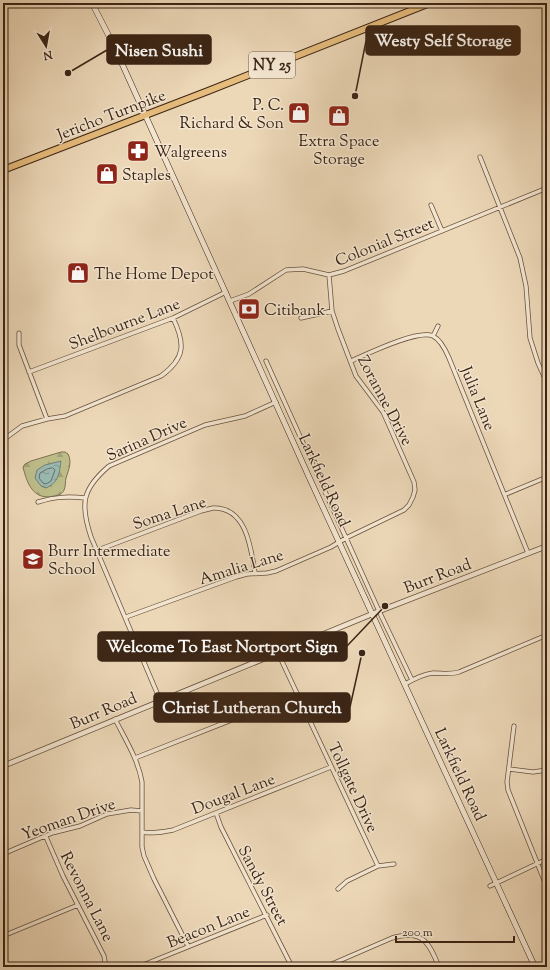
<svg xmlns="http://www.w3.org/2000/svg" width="550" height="970" viewBox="0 0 550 970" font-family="'Sorts Mill Goudy',serif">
  <defs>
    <pattern id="forest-firs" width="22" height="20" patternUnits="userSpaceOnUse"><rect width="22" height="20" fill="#bdbd8a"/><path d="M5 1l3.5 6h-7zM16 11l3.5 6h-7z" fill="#a3a276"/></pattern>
    <pattern id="water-ripples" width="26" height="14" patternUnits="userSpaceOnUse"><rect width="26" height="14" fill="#99b9b2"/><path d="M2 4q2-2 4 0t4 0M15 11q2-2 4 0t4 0" fill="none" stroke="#7e9690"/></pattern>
  </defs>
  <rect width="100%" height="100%" fill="#ecd7b7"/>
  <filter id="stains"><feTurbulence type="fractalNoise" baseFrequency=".005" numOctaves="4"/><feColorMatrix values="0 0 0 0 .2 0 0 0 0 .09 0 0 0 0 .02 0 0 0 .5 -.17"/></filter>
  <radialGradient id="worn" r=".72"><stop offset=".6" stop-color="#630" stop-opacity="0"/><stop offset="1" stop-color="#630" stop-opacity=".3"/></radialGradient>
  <path fill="url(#forest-firs)" stroke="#7c7150" d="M61,452H65L68,454C72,462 69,469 66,478C65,481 66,486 64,490C63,494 58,495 54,496C34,501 27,484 23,467L25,464L31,461Z"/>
  <path fill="url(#water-ripples)" stroke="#737e73" d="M61,461C59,474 59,482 46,488L41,486L35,478L37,470L45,465Z"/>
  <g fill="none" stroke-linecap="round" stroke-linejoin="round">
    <path stroke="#6a6f64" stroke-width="1" d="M53,468L55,470L51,481L46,484L43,483L39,478L40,473L47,469Z"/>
    <g stroke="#67523e" stroke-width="5">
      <path id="minor" d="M480,157L520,258L526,286L530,338L538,363L547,383
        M431,205L442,231
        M230,301L249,294L286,270L303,269L329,275L344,271L547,188
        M301,318L332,311
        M19,333V345L47,419
        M433,336L438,326
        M266,361L379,611L412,680
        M351,361C367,354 418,329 433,336C441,340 446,351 449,358L528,553
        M29,372L173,318L226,292
        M3,440L22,426L47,419L65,416L161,376C186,358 185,343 173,318
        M506,494L547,477
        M38,502C55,497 67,496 85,498
        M98,550L201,511C205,510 209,509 213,508C247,507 251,549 255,573
        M126,617L236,577L247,574L267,573L276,571L331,547L346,538L404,510L409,505L413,497L415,490L414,482L388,423L383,412L356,376L338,329L332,311L329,275
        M278,653L378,866
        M405,684C414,679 423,674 433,673C442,673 450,675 459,672L547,635
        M160,700L91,537C80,504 82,489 109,466L205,425L245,416L276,402
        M115,719C125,739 138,759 142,782V847L144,856L154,879L188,946
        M514,726L507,782L508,790L546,885
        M135,758L298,694
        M509,769L533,772L547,770
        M216,813L221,827L292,967
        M142,832C153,834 162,832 173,830L331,767
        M46,837L63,876L104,956L106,967
        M3,854L52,833L80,826L107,814L131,810L142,811
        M490,886L547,859
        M338,889L347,881L378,866L394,864
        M3,936L78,905
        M136,967L143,965L267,915
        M325,967L392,938C422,929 429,942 439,967"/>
    </g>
    <g stroke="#67523e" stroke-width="6">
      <path id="tertiary" d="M3,766L382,610L547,546"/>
    </g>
    <g stroke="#3b2515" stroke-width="6">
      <path id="secondary" d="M92,3L114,46L309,477L535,967"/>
    </g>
    <g stroke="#3b2515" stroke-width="8">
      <path id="primary" d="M3,170L208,91L430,3"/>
    </g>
    <use href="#minor" stroke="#f3e5d0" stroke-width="3.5"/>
    <use href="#tertiary" stroke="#f3e5d0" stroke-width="4.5"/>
    <use href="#secondary" stroke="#f3e5d0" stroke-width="5"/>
    <use href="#primary" stroke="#e6bc7c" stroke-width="6"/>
  </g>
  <defs>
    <g id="shop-square" transform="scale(1.15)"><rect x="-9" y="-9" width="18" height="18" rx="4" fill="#8f2418" stroke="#f3e5d0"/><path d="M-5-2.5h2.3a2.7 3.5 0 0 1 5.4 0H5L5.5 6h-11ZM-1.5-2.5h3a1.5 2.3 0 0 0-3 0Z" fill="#fff"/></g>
    <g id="pharmacy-square" transform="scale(1.15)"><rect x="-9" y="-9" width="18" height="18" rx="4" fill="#8f2418" stroke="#f3e5d0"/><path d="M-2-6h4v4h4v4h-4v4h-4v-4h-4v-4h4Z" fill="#fff"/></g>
    <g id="bank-square" transform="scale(1.15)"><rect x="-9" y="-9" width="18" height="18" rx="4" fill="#8f2418" stroke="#f3e5d0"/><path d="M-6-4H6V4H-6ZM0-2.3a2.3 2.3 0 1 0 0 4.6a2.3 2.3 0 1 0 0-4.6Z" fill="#fff"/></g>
    <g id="school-square" transform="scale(1.15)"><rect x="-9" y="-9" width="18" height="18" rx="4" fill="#8f2418" stroke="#f3e5d0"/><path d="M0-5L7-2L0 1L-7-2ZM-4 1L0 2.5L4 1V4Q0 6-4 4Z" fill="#fff"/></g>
  </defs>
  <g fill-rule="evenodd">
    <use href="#shop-square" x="299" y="113"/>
    <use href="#shop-square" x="339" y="116"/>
    <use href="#pharmacy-square" x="138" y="151"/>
    <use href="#shop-square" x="107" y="174"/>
    <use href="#shop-square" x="78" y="273"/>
    <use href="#bank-square" x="249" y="309"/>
    <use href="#school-square" x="33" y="559"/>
  </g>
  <g text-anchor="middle" stroke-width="3" stroke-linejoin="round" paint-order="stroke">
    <rect fill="#f3e5d0" stroke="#725f4d" stroke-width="1" x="249" y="52" width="46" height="26" rx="3"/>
    <g font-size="15" font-weight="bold" fill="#3b2515">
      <text x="272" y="70">NY 25</text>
    </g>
    <g font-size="16" fill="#3b2515" stroke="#f3e5d0" text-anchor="start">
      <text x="284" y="110" text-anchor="end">P. C.<tspan x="284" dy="18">Richard &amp; Son</tspan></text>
      <text x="339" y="146" text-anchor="middle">Extra Space<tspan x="339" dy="18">Storage</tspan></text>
      <text x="154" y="157">Walgreens</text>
      <text x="122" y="180">Staples</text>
      <text x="94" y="279">The Home Depot</text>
      <text x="264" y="315">Citibank</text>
      <text x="48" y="556">Burr Intermediate<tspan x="48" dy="18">School</tspan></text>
    </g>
    <g font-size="16" fill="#3b2515" stroke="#f3e5d0">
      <text transform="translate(111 114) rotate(-21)" y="6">Jericho Turnpike</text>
      <text transform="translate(384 241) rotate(-22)" y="6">Colonial Street</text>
      <text transform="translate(124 323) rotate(-21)" y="6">Shelbourne Lane</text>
      <text transform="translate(479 398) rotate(68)" y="6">Julia Lane</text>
      <text transform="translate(386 400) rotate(62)" y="6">Zoranne Drive</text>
      <text transform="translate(146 438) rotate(-24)" y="6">Sarina Drive</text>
      <text transform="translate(325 480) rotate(65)" y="6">Larkfield Road</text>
      <text transform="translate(169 512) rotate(-18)" y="6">Soma Lane</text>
      <text transform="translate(241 566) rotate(-17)" y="6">Amalia Lane</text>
      <text transform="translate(437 575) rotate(-21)" y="6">Burr Road</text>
      <text transform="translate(103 710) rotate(-23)" y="6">Burr Road</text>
      <text transform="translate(461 774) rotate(65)" y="6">Larkfield Road</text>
      <text transform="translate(354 787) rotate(65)" y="6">Tollgate Drive</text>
      <text transform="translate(233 793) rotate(-21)" y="6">Dougal Lane</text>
      <text transform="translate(68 818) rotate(-19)" y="6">Yeoman Drive</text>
      <text transform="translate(264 885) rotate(62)" y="6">Sandy Street</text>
      <text transform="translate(88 896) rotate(63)" y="6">Revonna Lane</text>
      <text transform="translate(208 926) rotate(-22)" y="6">Beacon Lane</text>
    </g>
  </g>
  <path fill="none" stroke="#3b2515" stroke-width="1.5" d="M355 96L366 41M68 73L107 50M385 606L347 646M362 653L350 707"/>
  <g fill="#3b2515" stroke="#f3e5d0" stroke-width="1.5">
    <circle cx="355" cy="96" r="4"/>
    <circle cx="68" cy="73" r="4"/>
    <circle cx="385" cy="606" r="4"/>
    <circle cx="362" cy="653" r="4"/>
  </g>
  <g fill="#3b2515" stroke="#3b2515" stroke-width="1.5">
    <rect x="366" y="26" width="154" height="29" rx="4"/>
    <rect x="107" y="35" width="104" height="29" rx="4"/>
    <rect x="98" y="632" width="249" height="29" rx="4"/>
    <rect x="154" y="693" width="196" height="29" rx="4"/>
  </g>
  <g font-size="17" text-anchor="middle" font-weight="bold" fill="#fff">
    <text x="443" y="46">Westy Self Storage</text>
    <text x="159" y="56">Nisen Sushi</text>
    <text x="222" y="652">Welcome To East Nortport Sign</text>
    <text x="252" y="713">Christ Lutheran Church</text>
  </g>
  <rect width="550" height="970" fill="none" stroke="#ecd7b7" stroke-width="16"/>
  <rect x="4" y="4" width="542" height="962" fill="none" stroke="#3b2515" stroke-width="2"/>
  <rect x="8" y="8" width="534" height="954" fill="none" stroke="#3b2515"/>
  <g transform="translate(46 46) rotate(169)" stroke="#f3e5d0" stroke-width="3" paint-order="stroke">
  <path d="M0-3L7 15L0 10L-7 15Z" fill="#3b2515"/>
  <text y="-6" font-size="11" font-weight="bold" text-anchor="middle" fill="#3b2515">N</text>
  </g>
  <path d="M396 936v6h118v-6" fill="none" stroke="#3b2515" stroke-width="2"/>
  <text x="402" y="936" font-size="12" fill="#3b2515" stroke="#f3e5d0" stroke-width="3" paint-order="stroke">200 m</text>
  <rect width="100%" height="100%" filter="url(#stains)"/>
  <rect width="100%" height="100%" fill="url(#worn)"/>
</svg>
